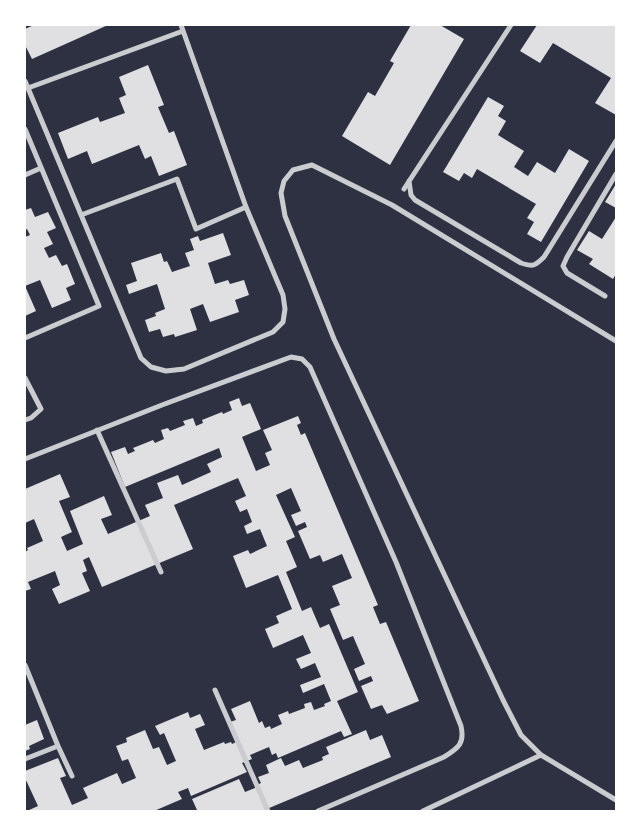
<svg xmlns="http://www.w3.org/2000/svg" width="641" height="836" viewBox="0 0 641 836" font-family="Roboto,sans-serif">
  <rect width="100%" height="100%" fill="#2d3142"/>
  <path fill="#e0e0e3" d="M34,25H108L32,59L25,45V29Z
    M411,25H440L464,39L390,165L342,136L368,92L375,96L394,63L390,61Z
    M537,25H616V115L595,103L611,78L553,43L540,63L520,51Z
    M148,65L164,105L158,107L169,133L174,131L187,165L159,176L151,156L145,159L139,145L92,164L87,151L68,159L58,133L98,117L100,122L125,113L119,98L126,95L119,77Z
    M488,97L504,106L498,116L506,121L498,135L524,151L514,167L528,176L537,162L555,173L569,149L589,161L541,242L527,234L534,222L527,218L536,204L477,169L472,178L464,173L459,181L443,172Z
    M616,184V208L605,202Z
    M31,208L35,217L48,212L56,228L47,232L53,244L44,248L49,258L56,255L62,266L67,264L75,284L66,288L71,300L52,308L40,280L25,286L36,311L25,316V237L30,235L27,229L25,230V210Z
    M616,217V274L613,279L589,264L593,259L577,250L589,231L602,239Z
    M223,233L231,255L208,263L215,284L228,280L230,284L244,280L249,295L235,300L239,312L210,322L203,304L190,309L197,330L175,337L174,334L163,337L160,329L149,332L145,320L156,316L155,313L165,309L157,284L129,294L126,285L137,281L131,263L161,253L164,262L167,261L172,272L190,266L185,253L194,250L190,239L198,236L200,241Z
    M239,398L242,406L250,403L261,429L242,437L256,471L270,465L265,453L272,450L263,430L298,416L301,423L297,425L301,435L305,433L378,605L373,607L380,624L386,622L419,701L387,714L382,705L371,709L361,686L373,681L371,676L359,681L354,669L365,664L353,636L343,640L330,609L340,605L332,586L352,578L342,554L323,562L320,555L310,559L298,531L307,527L305,522L296,526L291,515L301,511L291,488L276,495L295,537L286,541L297,567L286,572L302,611L311,607L320,628L329,624L358,692L337,701L352,734L344,737L341,731L278,758L276,753L272,755L269,747L250,755L252,759L242,763L247,772L191,796L188,788L178,792L182,799L154,811H27L38,806L25,778V771L58,758L66,776L60,778L72,805L88,798L83,788L117,773L122,784L136,778L128,759L122,761L116,746L127,742L126,738L145,730L153,749L159,747L167,765L176,761L164,733L160,735L155,726L188,712L190,718L200,714L205,725L195,729L204,750L224,742L225,744L231,742L232,744L238,741L230,722L236,720L231,709L250,701L259,723L262,721L265,728L270,726L271,729L282,724L278,715L288,711L289,714L305,708L304,704L311,702L314,710L325,706L324,704L331,701L324,684L303,693L300,685L321,677L315,663L301,669L296,659L311,653L303,635L273,648L265,629L279,623L276,616L292,609L278,575L246,588L233,556L248,550L250,554L267,546L260,529L247,534L244,526L252,522L247,509L240,512L235,501L246,496L238,478L174,505L193,549L102,587L89,557L83,560L87,571L82,573L90,591L59,604L52,589L60,585L55,571L28,582L31,589L25,591V552L28,550L27,548L43,541L34,519L25,523V489L60,474L70,497L59,501L72,532L61,537L67,551L83,544L70,511L104,496L112,515L101,519L108,534L150,516L145,505L163,498L157,483L178,475L182,485L211,472L207,464L222,457L219,448L125,487L111,452L125,447L128,454L135,451L133,448L153,440L155,443L164,439L161,430L168,428L170,431L185,425L183,421L193,418L196,426L203,423L202,420L222,412L223,414L232,410L229,402Z
    M37,720L44,739L29,746L30,749L25,751V725Z
    M366,730L370,740L382,735L391,757L262,811H194L197,810L192,799L239,779L245,792L255,788V786L261,783L258,777L269,773L266,765L281,758L285,766L299,760L303,768L323,760L322,757L329,754L326,747Z"/>
  <g fill="none" stroke-linecap="round" stroke-linejoin="round">
    <path stroke="#caccd0" stroke-width="5" d="M25,81L141,358L151,367L166,371L184,369L273,332L283,322L285,309L283,295L246,207L181,25
      M28,88L183,31
      M25,129L99,306L25,338
      M25,175L41,168
      M409,181L411,195L415,200L521,263C533,267 535,266 544,257L616,141
      M404,189L511,25
      M81,215L177,179L196,229L246,207
      M605,296L567,273L563,266L567,257L616,174
      M616,341L392,205L312,165L293,170L284,181L281,193L285,216L334,339L503,700L521,735L541,755L616,800
      M25,378L41,409L31,418L25,420
      M97,430L161,572
      M25,459L162,405L291,357L302,359L310,367L396,562L461,726C465,744 458,748 444,757L318,811
      M25,665L58,746L72,776
      M215,690L268,811
      M25,759L58,746
      M423,811L541,755"/>
  </g>
  <rect width="641" height="836" fill="none" stroke="#ffffff" stroke-width="52"/>
</svg>
